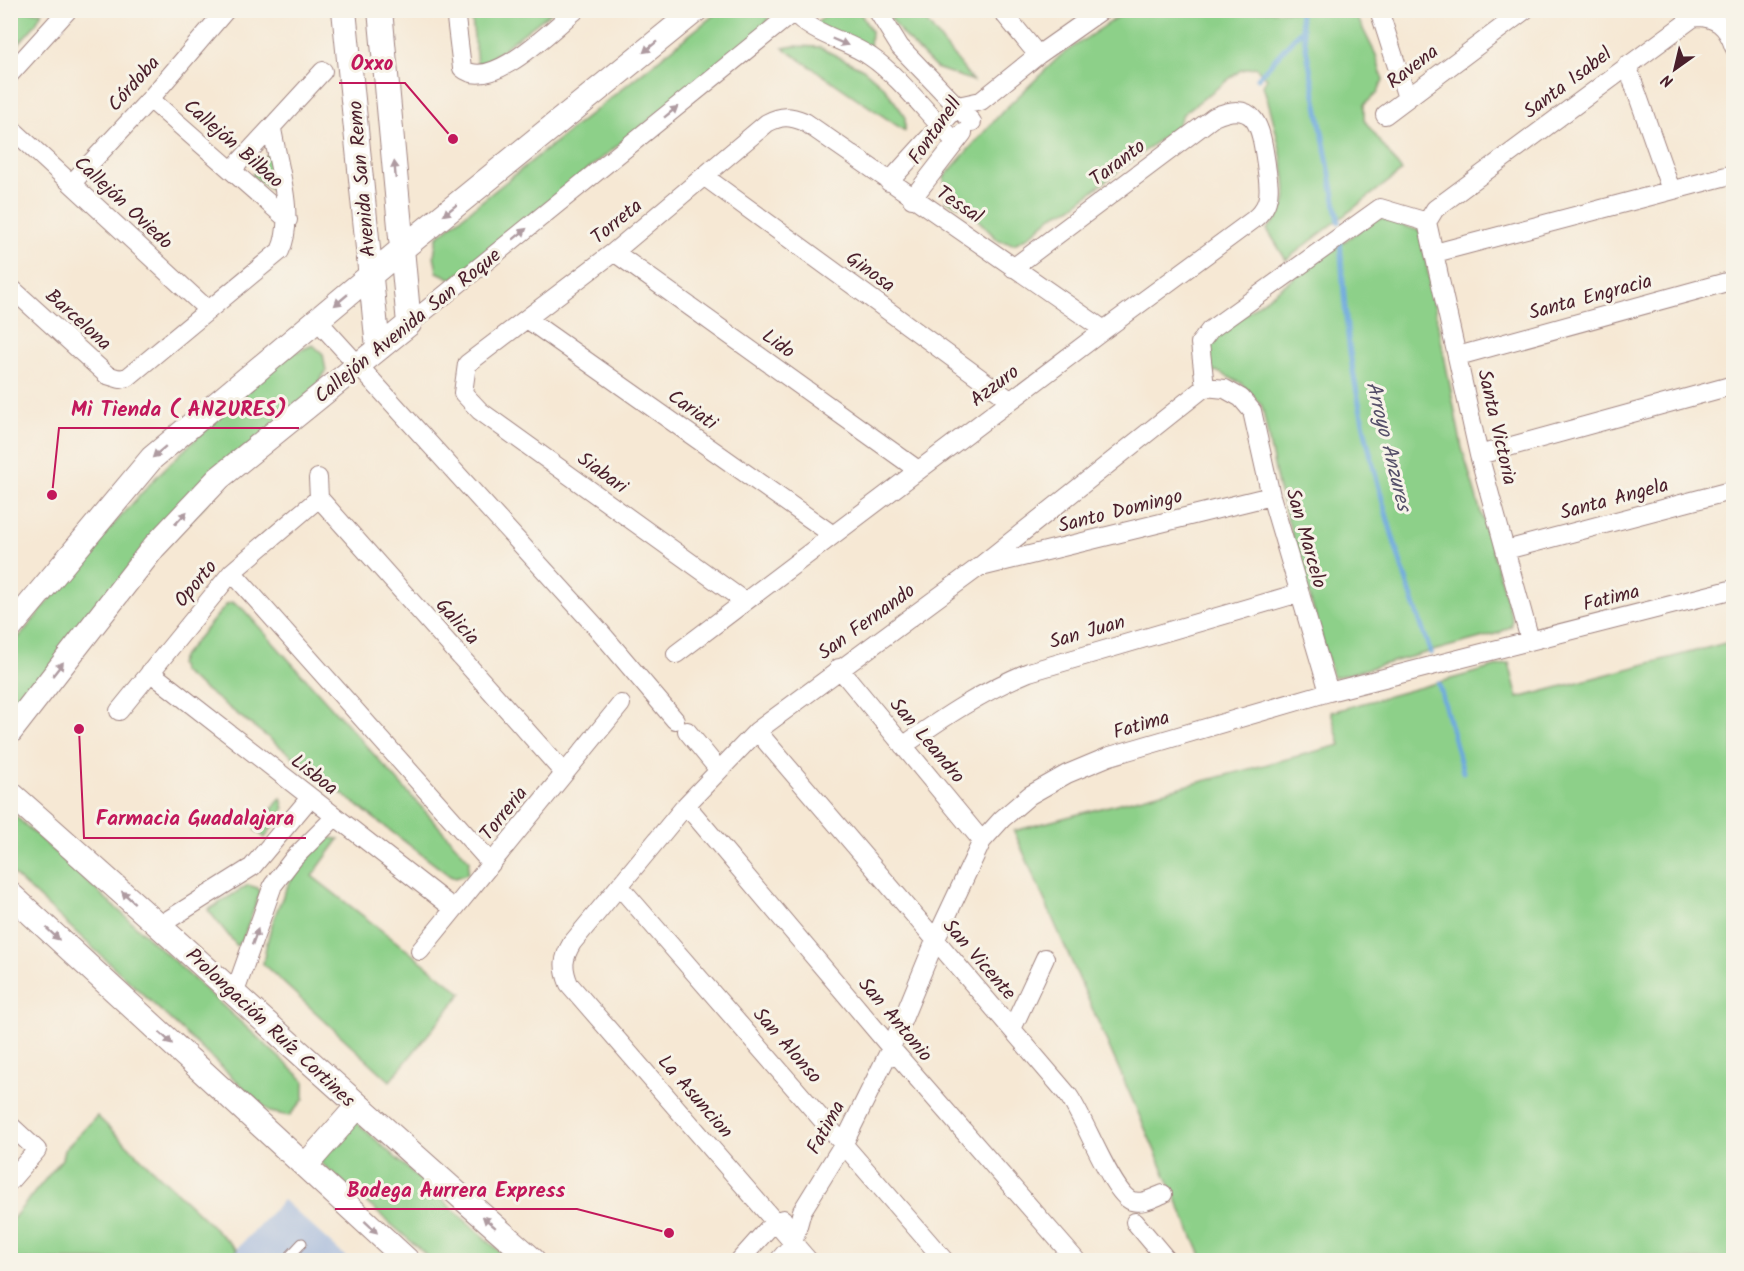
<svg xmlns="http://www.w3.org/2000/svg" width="1744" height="1271" viewBox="0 0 1744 1271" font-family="Kalam,sans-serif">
  <rect width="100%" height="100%" fill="#f7f3e8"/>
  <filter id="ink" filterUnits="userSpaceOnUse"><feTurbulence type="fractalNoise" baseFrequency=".0167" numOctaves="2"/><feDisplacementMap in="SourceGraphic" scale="12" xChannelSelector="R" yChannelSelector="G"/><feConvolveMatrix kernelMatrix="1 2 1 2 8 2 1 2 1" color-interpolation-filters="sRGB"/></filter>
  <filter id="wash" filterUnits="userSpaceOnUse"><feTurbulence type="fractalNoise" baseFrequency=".008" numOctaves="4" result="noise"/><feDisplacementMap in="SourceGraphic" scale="24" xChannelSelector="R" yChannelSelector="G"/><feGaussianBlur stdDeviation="1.35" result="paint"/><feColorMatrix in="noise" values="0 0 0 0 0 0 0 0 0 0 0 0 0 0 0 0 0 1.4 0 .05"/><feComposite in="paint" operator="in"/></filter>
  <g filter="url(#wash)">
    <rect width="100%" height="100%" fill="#f6e8d4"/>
    <path fill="#b6c5de" d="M283,1200L349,1260H226Z"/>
    <path fill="#8dd089" stroke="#6c785a" stroke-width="1.5" d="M11,10L42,12L35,25L11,52Z
      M471,11H553L483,64L477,63Z
      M719,11H770L766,26L452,279L437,272L434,255L437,237Z
      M830,11H859L871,31L870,49L815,25Z
      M886,11H918L973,81L936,68L902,34Z
      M1127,11H1354L1376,55L1383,81L1377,93L1364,105V120L1402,171L1286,260L1267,229C1275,221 1282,214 1285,202C1290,181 1271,108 1263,86L1267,78L1255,67L1241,70L1183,114L1177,126L1072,207L1052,216L1028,237L1014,244L999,241L966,208L946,201L944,177L1002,112L1061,55Z
      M794,46L819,47L863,69L884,87L905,116V131L783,48Z
      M267,154L270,156L272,188L270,189L252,175Z
      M1378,217L1420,231L1462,448L1512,619L1511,626L1499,633L1333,678L1278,486L1262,406L1241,383L1216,371L1208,374L1205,343Z
      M313,345L323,354L326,371L318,384L23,698L11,702V647L88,553L158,475L254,383L292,354Z
      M232,602L243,609L469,860L468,874L455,878L450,876L182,672L179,664L183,656L227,604Z
      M1733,641V1260H1203L1014,831L1340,745L1331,712L1509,663L1518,698Z
      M281,798L284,809L265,838L255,830Z
      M10,811L304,1080V1099L289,1116L270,1112L11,872Z
      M331,838L339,839L312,876L462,993L390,1081L263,964C268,926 293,853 331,838Z
      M248,885L258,888L260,893L242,941L237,946L208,910Z
      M97,1116L237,1250L226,1260H11V1221L62,1159L64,1150Z
      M355,1121L509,1260H432L319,1161Z"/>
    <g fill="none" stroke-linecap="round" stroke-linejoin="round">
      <path stroke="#6aa8dd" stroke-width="5" d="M1299,10L1339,222
        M1258,78L1303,28
        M1340,241C1343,280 1345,321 1351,359C1367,459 1397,558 1431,653
        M1439,684L1463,772"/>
    </g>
  </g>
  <g filter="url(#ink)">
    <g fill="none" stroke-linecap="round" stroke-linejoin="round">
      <g stroke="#a08480" stroke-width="11">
        <path id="lane" d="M286,1260L302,1243"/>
      </g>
      <g stroke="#a08480" stroke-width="20">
        <path id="street" d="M455,10L462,68C491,93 552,29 576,10
          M792,10C813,36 845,39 871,57C898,75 931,118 956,142
          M877,10L900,47L972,122
          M1001,10L1038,55
          M1379,10L1407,98
          M1627,65L1671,190
          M10,74L68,10
          M150,99L288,220
          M1385,115L1525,10
          M10,127L207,309
          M232,170L323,71
          M705,177L1010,400
          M889,182L958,106L981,101L1038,55L1102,10
          M72,183L150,99L226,10
          M912,199L963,133
          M1427,222L1479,455L1530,640
          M1427,222L1435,209L1694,17C1716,16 1727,26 1734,47
          M614,252L918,470
          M1435,253L1734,174
          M10,287L107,375L120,379L128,377L280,251C296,218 278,165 272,129
          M527,319L833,535
          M317,320L597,628L675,720
          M409,324L796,10
          M1458,356L1734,280
          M1205,387L1200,343L1210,330L1380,208L1427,222
          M1479,455L1734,385
          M318,478L319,498
          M319,498L564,773
          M1506,550L1734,490
          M985,566L1271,496
          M232,572L491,863
          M744,601L480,411L463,393L467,364L614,252L767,123C782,115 790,116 805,122L1104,330
          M676,654L1104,330L1253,220C1259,215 1265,209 1267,201C1271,189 1267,175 1266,164C1261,131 1258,97 1214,117L1013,268
          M839,668L982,841
          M150,672L454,909
          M119,711L232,572L319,498
          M687,731L718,769
          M757,731L1068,1095C1084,1116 1112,1194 1132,1201C1143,1204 1153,1198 1163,1194
          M903,746C944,717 983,691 1029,672L1299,593
          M686,805L891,1048L1076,1260
          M620,887L944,1260
          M160,925L252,867L309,799
          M420,951L621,704
          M235,992L273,885L294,858L334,818
          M1012,1029L1045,958
          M10,1125L37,1150L10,1181
          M1135,1222L1167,1260
          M740,1260L774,1222L783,1219
          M779,1260L793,1244L802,1211L844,1143L891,1048L935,941L982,841L1002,819L1030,795L1067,774L1110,756L1329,692L1734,589
          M808,1260L569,984C562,967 563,958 572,943L686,805L757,731L979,567L1205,387L1225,389L1241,398L1252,411L1271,496L1329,692"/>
      </g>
      <g stroke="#a08480" stroke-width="26">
        <path id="secondary" d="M344,10L378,348
          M10,628L152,458L402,249L696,10
          M10,732L154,547L219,478L409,324L380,10
          M10,793C186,948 357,1107 533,1260
          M10,894L407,1260
          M305,1166L357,1107"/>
      </g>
      <use href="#lane" stroke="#fff" stroke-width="9"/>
      <use href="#street" stroke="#fff" stroke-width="18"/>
      <use href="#secondary" stroke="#fff" stroke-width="24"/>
    </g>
    <defs><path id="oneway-solid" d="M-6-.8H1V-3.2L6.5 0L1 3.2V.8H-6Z" transform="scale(1.5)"/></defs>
    <g fill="#ae9aa0">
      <use href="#oneway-solid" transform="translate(840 42) rotate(23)"/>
      <use href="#oneway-solid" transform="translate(650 47) rotate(141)"/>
      <use href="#oneway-solid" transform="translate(671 112) rotate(-39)"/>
      <use href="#oneway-solid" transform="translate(395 170) rotate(-95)"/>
      <use href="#oneway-solid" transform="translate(450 210) rotate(141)"/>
      <use href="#oneway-solid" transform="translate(520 234) rotate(-39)"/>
      <use href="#oneway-solid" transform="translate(341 300) rotate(140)"/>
      <use href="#oneway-solid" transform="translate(159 452) rotate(139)"/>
      <use href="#oneway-solid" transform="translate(181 518) rotate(-47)"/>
      <use href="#oneway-solid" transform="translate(58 669) rotate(-52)"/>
      <use href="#oneway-solid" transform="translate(128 897) rotate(-138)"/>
      <use href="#oneway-solid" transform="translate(53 934) rotate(43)"/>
      <use href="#oneway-solid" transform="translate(255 937) rotate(-70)"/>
      <use href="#oneway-solid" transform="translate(166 1038) rotate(43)"/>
      <use href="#oneway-solid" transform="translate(489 1222) rotate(-139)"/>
      <use href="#oneway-solid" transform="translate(371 1227) rotate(43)"/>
    </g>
  </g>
  <g text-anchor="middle" stroke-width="6" stroke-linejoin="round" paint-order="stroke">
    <g font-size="20" fill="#4a1f2b" stroke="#f7f3e8">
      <text transform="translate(1412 66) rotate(-37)" y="7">Ravena</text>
      <text transform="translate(1567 82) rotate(-37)" y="7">Santa Isabel</text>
      <text transform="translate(133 83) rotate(-48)" y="7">Córdoba</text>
      <text transform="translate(934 130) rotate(-55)" y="7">Fontanell</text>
      <text transform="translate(234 143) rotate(41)" y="7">Callejón Bilbao</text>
      <text transform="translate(1117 162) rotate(-37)" y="7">Taranto</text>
      <text transform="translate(361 179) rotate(-95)" y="7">Avenida San Remo</text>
      <text transform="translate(124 202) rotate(43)" y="7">Callejón Oviedo</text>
      <text transform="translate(960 204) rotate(34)" y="7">Tessal</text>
      <text transform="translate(616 221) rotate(-39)" y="7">Torreta</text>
      <text transform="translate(871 271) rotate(36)" y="7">Ginosa</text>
      <text transform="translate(1590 296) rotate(-15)" y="7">Santa Engracia</text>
      <text transform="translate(79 319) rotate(42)" y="7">Barcelona</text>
      <text transform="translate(407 325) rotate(-39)" y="7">Callejón Avenida San Roque</text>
      <text transform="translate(779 343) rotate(36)" y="7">Lido</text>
      <text transform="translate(994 385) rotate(-37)" y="7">Azzuro</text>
      <text transform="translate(693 409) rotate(35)" y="7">Cariati</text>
      <text transform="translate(1498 427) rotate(77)" y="7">Santa Victoria</text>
      <text transform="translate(603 472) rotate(36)" y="7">Siabari</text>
      <text transform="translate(1614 498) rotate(-15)" y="7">Santa Angela</text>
      <text transform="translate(1120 510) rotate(-14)" y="7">Santo Domingo</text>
      <text transform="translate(1307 538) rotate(74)" y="7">San Marcelo</text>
      <text transform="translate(195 583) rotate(-50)" y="7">Oporto</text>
      <text transform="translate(1611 597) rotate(-14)" y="7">Fatima</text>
      <text transform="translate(458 621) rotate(48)" y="7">Galicia</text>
      <text transform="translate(866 621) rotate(-36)" y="7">San Fernando</text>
      <text transform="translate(1087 631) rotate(-16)" y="7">San Juan</text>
      <text transform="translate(1141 724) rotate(-16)" y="7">Fatima</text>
      <text transform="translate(928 740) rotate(50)" y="7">San Leandro</text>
      <text transform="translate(315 774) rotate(38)" y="7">Lisboa</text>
      <text transform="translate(503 813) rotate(-51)" y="7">Torreria</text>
      <text transform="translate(980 959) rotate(49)" y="7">San Vicente</text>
      <text transform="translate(896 1019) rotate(50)" y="7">San Antonio</text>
      <text transform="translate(271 1027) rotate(43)" y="7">Prolongación Ruíz Cortines</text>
      <text transform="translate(788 1045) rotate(49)" y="7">San Alonso</text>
      <text transform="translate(696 1096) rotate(49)" y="7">La Asuncion</text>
      <text transform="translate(825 1127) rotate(-61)" y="7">Fatima</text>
    </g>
    <g font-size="21" font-style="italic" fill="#554f69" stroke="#f7f3e8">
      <text transform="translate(1389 446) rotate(76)" y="7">Arroyo Anzures</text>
    </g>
  </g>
  <path fill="none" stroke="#c2185b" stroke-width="2" d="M453 139L405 83H339M52 495L59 428H299M79 729L84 838H306M669 1233L577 1209H335"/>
  <g fill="#c2185b" stroke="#f7f3e8" stroke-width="2">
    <circle cx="453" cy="139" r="6"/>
    <circle cx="52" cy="495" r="6"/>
    <circle cx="79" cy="729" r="6"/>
    <circle cx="669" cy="1233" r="6"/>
  </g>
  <g font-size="21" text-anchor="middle" font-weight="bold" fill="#c2185b" stroke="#f7f3e8" stroke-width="6" stroke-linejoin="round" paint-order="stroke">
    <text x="372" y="70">Oxxo</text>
    <text x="179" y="416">Mi Tienda ( ANZURES)</text>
    <text x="195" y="825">Farmacia Guadalajara</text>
    <text x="456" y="1197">Bodega Aurrera Express</text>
  </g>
  <rect width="1744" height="1271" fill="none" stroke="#f7f3e8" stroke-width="36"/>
  <g transform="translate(1675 69) rotate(214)" stroke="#f7f3e8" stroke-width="4.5" paint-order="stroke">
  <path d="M0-4.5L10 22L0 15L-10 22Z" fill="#4a1f2b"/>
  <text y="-9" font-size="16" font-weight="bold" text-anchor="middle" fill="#4a1f2b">N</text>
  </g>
</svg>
